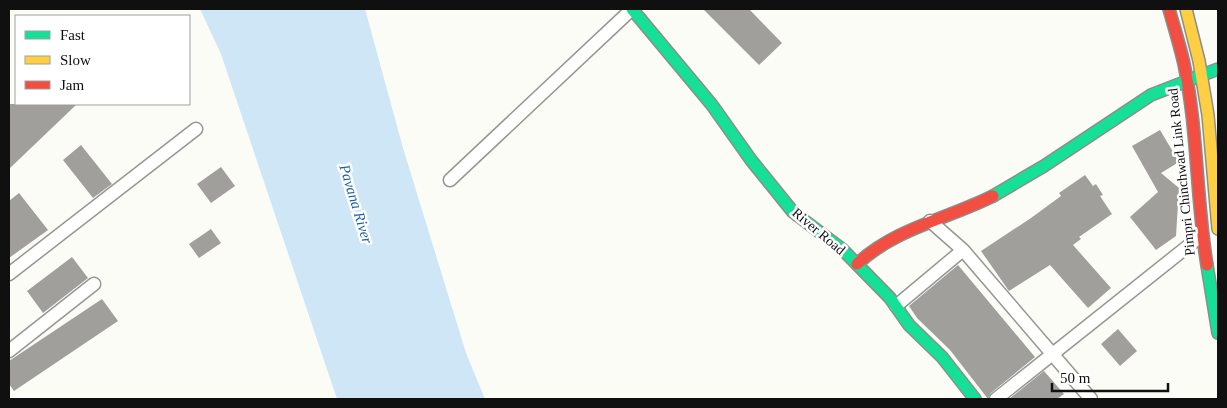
<svg xmlns="http://www.w3.org/2000/svg" width="1227" height="408" viewBox="0 0 1227 408" font-family="Georgia,serif">
  <rect width="100%" height="100%" fill="#fcfcf7"/>
  <path fill="#cee6f6" d="M200,9H365L403,148L466,353L485,399H337L221,54Z"/>
  <path fill="#a09f9c" d="M703,9H749L782,43L759,65Z
    M9,104H77L9,169Z
    M1160,130L1179,162L1161,173L1179,188L1176,236L1156,250L1130,217L1158,192L1132,146Z
    M81,145L112,184L93,198L63,160Z
    M221,167L235,186L211,203L197,184Z
    M1085,175L1093,186L1096,184L1103,195L1100,196L1112,214L1079,237L1081,239L1073,245L1111,288L1088,308L1050,265L1009,291L981,251L1031,218L1061,196L1059,193Z
    M19,193L48,230L9,258V201Z
    M211,229L221,243L199,258L189,244Z
    M72,257L88,278L43,313L27,291Z
    M958,265L1035,357L991,393L988,399L950,350L917,318L909,306Z
    M102,299L118,321L14,391L9,384V361Z
    M1118,329L1137,351L1120,366L1101,344Z
    M1044,371L1064,394L1057,399H1009Z"/>
  <g fill="none" stroke-linecap="round" stroke-linejoin="round">
    <g stroke="#969694" stroke-width="15">
      <path id="street" d="M450,180L632,9
        M930,221L963,250L1091,399
        M9,274L196,129
        M896,306L963,250
        M9,351L94,284
        M996,399L1202,235"/>
    </g>
    <g stroke="#8d8d8b" stroke-width="14">
      <path id="fast" d="M632,9L712,105L751,160L793,212L842,249L890,298L909,325L942,357L975,399
        M993,196L1044,166L1151,95L1218,69
        M1207,265L1218,333"/>
    </g>
    <g stroke="#8d8d8b" stroke-width="14">
      <path id="slow" d="M1186,9L1199,61L1208,115L1218,229"/>
    </g>
    <g stroke="#8d8d8b" stroke-width="14">
      <path id="jam" d="M1169,9C1174,27 1180,46 1184,64C1198,130 1196,199 1207,265
        M857,264C896,228 947,219 993,196"/>
    </g>
    <use href="#street" stroke="#fffffe" stroke-width="12"/>
    <use href="#fast" stroke="#16e098" stroke-width="11"/>
    <use href="#slow" stroke="#ffcf43" stroke-width="11"/>
    <use href="#jam" stroke="#f24e42" stroke-width="11"/>
  </g>
  <g text-anchor="middle" stroke-width="5" stroke-linejoin="round" paint-order="stroke">
    <g font-size="14" fill="#101010" stroke="#fff">
      <text transform="translate(1181 172) rotate(-96)" y="5">Pimpri Chinchwad Link Road</text>
      <text transform="translate(819 231) rotate(40)" y="5">River Road</text>
    </g>
    <g font-size="15" font-style="italic" fill="#1b63a0" stroke="#fff">
      <text transform="translate(356 204) rotate(73)" y="5">Pavana River</text>
    </g>
  </g>
  <rect width="1227" height="408" fill="none" stroke="#101010" stroke-width="20"/>
  <rect x="15" y="15" width="175" height="90" fill="#ffffff" stroke="#9f9f9f"/>
  <rect x="25" y="31" width="25" height="8" fill="#16e098" stroke="#9f9f9f"/>
  <text x="60" y="40" font-size="15" fill="#101010">Fast</text>
  <rect x="25" y="56" width="25" height="8" fill="#ffcf43" stroke="#9f9f9f"/>
  <text x="60" y="65" font-size="15" fill="#101010">Slow</text>
  <rect x="25" y="81" width="25" height="8" fill="#f24e42" stroke="#9f9f9f"/>
  <text x="60" y="90" font-size="15" fill="#101010">Jam</text>
  <path d="M1052 383v8h116v-8" fill="none" stroke="#101010" stroke-width="2.5"/>
  <text x="1060" y="383" font-size="15" fill="#101010" stroke="#ffffff" stroke-width="4" paint-order="stroke">50 m</text>
</svg>
